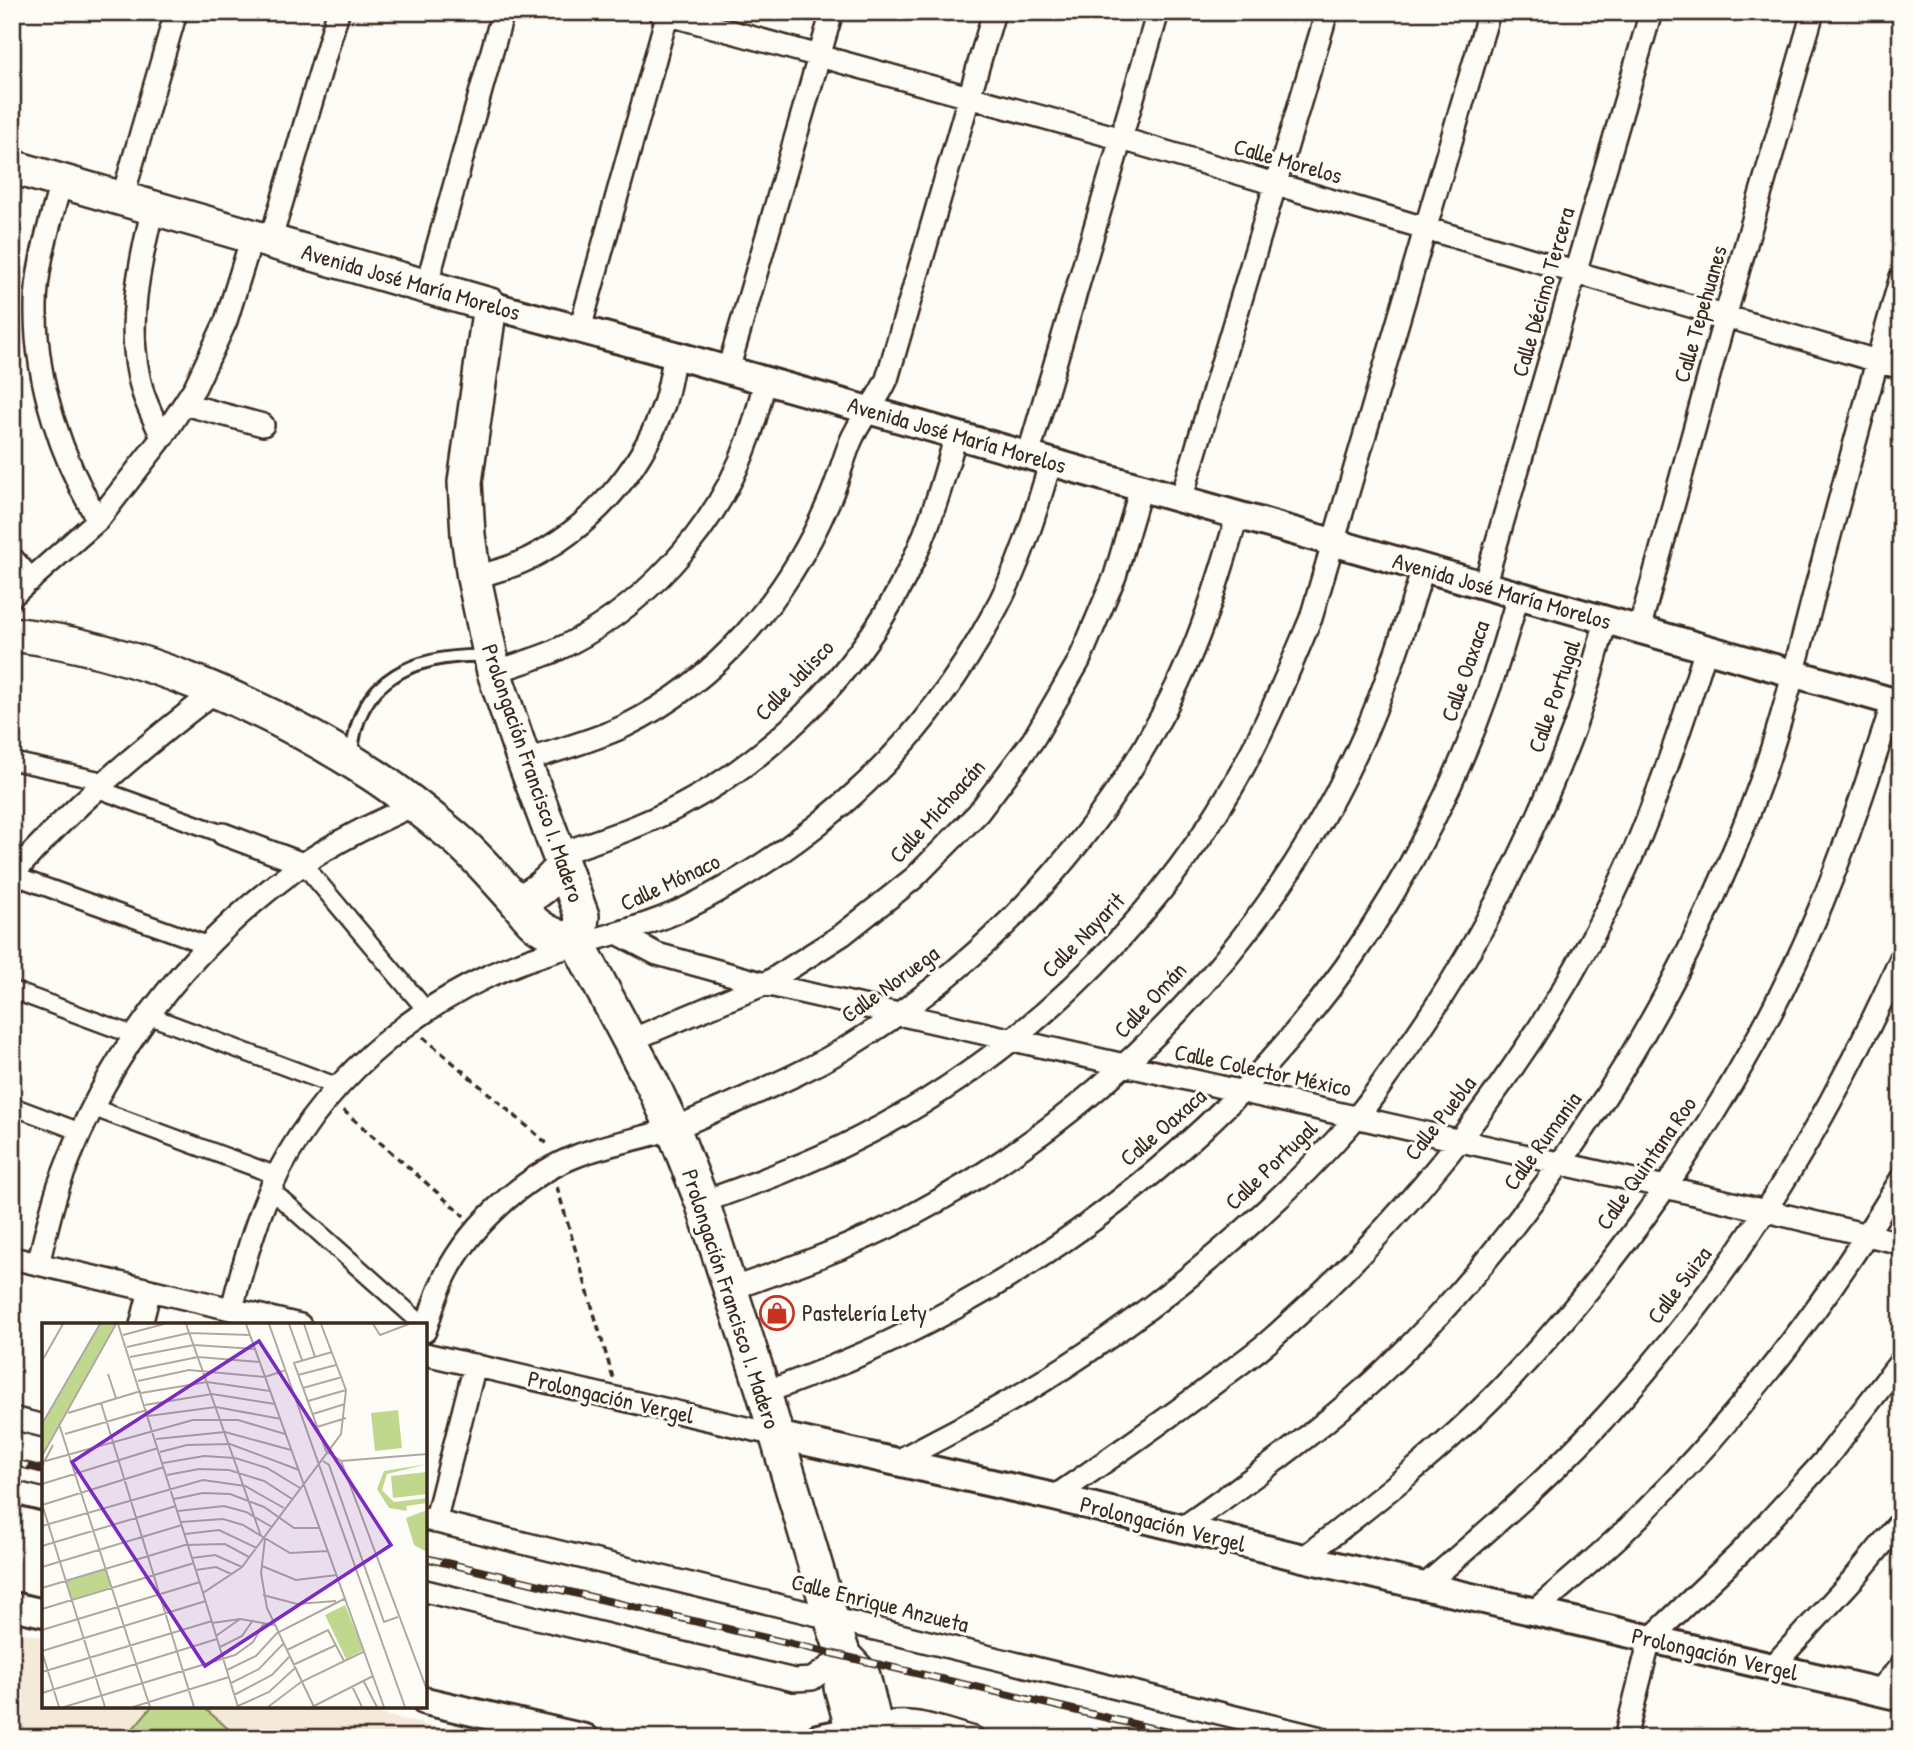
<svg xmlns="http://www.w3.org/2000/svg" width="1913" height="1750" viewBox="0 0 1913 1750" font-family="'Patrick Hand',sans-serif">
  <rect width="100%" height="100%" fill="#fdfcf7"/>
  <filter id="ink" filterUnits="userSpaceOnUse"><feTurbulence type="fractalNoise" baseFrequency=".0143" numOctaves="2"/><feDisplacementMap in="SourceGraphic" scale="14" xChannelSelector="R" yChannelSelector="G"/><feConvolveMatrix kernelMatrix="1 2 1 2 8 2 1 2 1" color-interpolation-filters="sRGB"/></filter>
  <g filter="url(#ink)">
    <path fill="#f5e9d9" d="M12,1630L44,1637V1706H345L482,1738H12Z"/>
    <path fill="#c0d88e" stroke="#7e8156" stroke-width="2" d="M152,1706H202L239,1738H125Z"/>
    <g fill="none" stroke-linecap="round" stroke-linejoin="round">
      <g stroke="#3b2a1e" stroke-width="16">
        <path id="service" d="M352,754C357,676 418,654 487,656"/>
      </g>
      <g stroke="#3b2a1e" stroke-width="21">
        <path id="pedestrian" d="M12,761L104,781
          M95,788L223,834
          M303,864L427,1011
          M12,875L207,945
          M12,990L133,1035
          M147,1015L339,1087
          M12,1106L81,1132
          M91,1107L278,1176
          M270,1189L423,1325"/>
      </g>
      <g stroke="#3b2a1e" stroke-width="26">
        <path id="minor" d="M659,12L1122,139L1901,368
          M61,182C50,224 35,268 36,312C36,384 62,459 98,520
          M122,199L176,12
          M153,207C139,267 124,332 143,393C148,408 156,423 162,438
          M270,242L338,12
          M426,287L503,12
          M580,329L668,12
          M728,370L832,12
          M184,404L263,425
          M1028,456L1158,12
          M1181,500L1327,12
          M12,558L31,580
          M474,578C491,572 510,568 526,560C589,529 639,474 663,407C669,391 671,372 675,355
          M1484,586L1651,12
          M12,596L98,520L162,438L195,387L226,321L252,237
          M1639,630L1725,317L1813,12
          M494,672C513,666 532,660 550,653C640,613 717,530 749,438C756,419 760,400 765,381
          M524,761C557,750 593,741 625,726C718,680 788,597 828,503C837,484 842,463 850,443C859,420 877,402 887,379L994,12
          M223,834L303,864
          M558,854C601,840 642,826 682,805C780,753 867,662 913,561C932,520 944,478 956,435
          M12,875C73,805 143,747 216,691
          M619,934L657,954L765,984L1665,1187L1901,1243
          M631,1040L765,984L842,935L914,878L978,813L1033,740L1079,661L1115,576L1141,488
          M702,1202C756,1183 808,1164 859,1138C1010,1063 1148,932 1233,786C1264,732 1287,675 1311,618L1489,12
          M12,1258L300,1325
          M38,1264C45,1237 51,1208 60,1182C108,1053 189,945 302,865C336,841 375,823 414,805
          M731,1289C791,1268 851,1247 907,1218C1108,1112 1276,937 1367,729C1389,677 1406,623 1423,569
          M232,1309C242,1268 253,1229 270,1190C316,1087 413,1004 517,964C578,940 642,932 700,901C827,833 922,745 991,618C1019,569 1035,515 1051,461
          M141,1325L150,1290
          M425,1331C430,1317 433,1304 439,1290C461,1233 522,1176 579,1155C610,1143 643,1139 673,1128C692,1122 710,1112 729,1105C772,1086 814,1068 854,1043C1001,953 1124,813 1191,654C1210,609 1224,562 1237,516
          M425,1354L776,1435
          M764,1393C809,1376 854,1359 897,1338C1097,1241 1277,1089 1391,897C1430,832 1464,761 1489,689C1500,659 1509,627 1518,596
          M12,1418L44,1426
          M894,1463C936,1440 979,1419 1020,1395C1139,1324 1264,1223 1355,1119C1370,1102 1383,1082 1396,1064C1471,962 1528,849 1573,731C1586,695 1595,658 1606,621
          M12,1492L44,1500
          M1054,1497C1112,1457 1169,1418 1224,1376C1242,1362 1260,1350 1276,1335C1423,1205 1552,1036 1632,856C1661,789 1684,719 1706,649
          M425,1519L1321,1738
          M435,1522L475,1365
          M1181,1529C1254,1477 1327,1426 1392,1363C1440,1317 1484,1265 1525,1211C1627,1078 1703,940 1761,781C1783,718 1799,652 1816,587C1844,484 1871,380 1901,277
          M1303,1558C1372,1505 1441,1451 1501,1389C1631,1254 1751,1076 1822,903C1849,837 1871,770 1893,702
          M1424,1586C1488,1531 1553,1475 1610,1412C1732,1278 1828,1124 1901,958
          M425,1591L794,1680L812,1679L844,1656
          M1533,1612C1565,1584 1598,1557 1629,1527C1734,1423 1825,1307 1901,1179
          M1773,1666L1855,1577L1901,1521
          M1878,1692L1901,1666
          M876,1726C908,1714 943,1730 974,1738
          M1625,1738L1650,1639L1740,1553L1824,1461L1901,1361"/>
      </g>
      <g stroke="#3b2a1e" stroke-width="32">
        <path id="tertiary" d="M490,305L675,355L1901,704
          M776,1435L1054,1497L1303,1558L1901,1697
          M12,1606L44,1613
          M425,1701L585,1738
          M818,1738L871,1727"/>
      </g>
      <g stroke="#3b2a1e" stroke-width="38">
        <path id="primary" d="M12,167L490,305L465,482L468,535L474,578L494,672L524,761L582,916L579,945L651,1081L673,1128L702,1202L764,1393L831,1618L844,1656L863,1676L878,1738
          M12,634C137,649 266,705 372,774C400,792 426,814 452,835C475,854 495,878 515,900C522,908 530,921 540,927C551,935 566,939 579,945
          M517,902C537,894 549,883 563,866
          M844,1656L841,1687L855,1738"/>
      </g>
      <path stroke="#3b2a1e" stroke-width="3.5" stroke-dasharray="7 5" stroke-linecap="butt" d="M423,1037L550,1146
        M343,1110L464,1216
        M557,1187L613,1378"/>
      <use href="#service" stroke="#fdfcf7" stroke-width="10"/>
      <use href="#pedestrian" stroke="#fdfcf7" stroke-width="16"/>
      <use href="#minor" stroke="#fdfcf7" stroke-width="21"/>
      <use href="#tertiary" stroke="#fdfcf7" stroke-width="26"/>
      <use href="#primary" stroke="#fdfcf7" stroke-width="33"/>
      <g stroke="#3b2a1e" stroke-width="8">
        <path id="rail" d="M12,1462L44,1470
          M425,1558L1193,1738"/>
      </g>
      <use href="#rail" stroke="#fdfcf7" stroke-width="5" stroke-dasharray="16" stroke-linecap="butt"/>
    </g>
  </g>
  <defs>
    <g id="shop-ring" transform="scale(1.75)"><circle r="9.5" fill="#fdfcf7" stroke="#c8321e" stroke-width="1.5"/><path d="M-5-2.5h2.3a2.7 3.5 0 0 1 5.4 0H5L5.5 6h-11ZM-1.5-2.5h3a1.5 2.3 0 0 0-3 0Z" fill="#c8321e"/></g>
  </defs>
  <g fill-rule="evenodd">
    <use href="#shop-ring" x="777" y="1313"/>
  </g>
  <g text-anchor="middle" stroke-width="6" stroke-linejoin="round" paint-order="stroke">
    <g font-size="23" fill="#3b2a1e" stroke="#fdfcf7">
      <text transform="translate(1288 161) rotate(16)" y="8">Calle Morelos</text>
      <text transform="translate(411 282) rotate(16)" y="8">Avenida José María Morelos</text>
      <text transform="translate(1543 292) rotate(-74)" y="8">Calle Décimo Tercera</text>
      <text transform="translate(1700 314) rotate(-74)" y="8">Calle Tepehuanes</text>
      <text transform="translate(957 435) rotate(16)" y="8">Avenida José María Morelos</text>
      <text transform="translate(1502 591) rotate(16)" y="8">Avenida José María Morelos</text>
      <text transform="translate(1465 671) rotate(-71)" y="8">Calle Oaxaca</text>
      <text transform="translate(794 680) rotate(-46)" y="8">Calle Jalisco</text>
      <text transform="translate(1554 696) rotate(-71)" y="8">Calle Portugal</text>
      <text transform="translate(533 773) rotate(71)" y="8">Prolongación Francisco I. Madero</text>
      <text transform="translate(937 811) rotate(-48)" y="8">Calle Michoacán</text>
      <text transform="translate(670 882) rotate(-25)" y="8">Calle Mónaco</text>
      <text transform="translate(1083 935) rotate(-46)" y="8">Calle Nayarit</text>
      <text transform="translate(890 984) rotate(-36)" y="8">Calle Noruega</text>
      <text transform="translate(1150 1000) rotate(-47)" y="8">Calle Omán</text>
      <text transform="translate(1263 1070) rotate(12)" y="8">Calle Colector México</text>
      <text transform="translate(1440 1118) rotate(-52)" y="8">Calle Puebla</text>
      <text transform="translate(1163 1127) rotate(-41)" y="8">Calle Oaxaca</text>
      <text transform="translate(1542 1141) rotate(-54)" y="8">Calle Rumania</text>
      <text transform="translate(1646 1163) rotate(-55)" y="8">Calle Quintana Roo</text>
      <text transform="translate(1271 1165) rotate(-44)" y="8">Calle Portugal</text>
      <text transform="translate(1679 1285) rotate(-53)" y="8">Calle Suiza</text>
      <text transform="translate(731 1299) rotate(72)" y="8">Prolongación Francisco I. Madero</text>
      <text transform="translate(611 1397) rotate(13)" y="8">Prolongación Vergel</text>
      <text transform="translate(1163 1524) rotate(14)" y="8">Prolongación Vergel</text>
      <text transform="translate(880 1603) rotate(14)" y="8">Calle Enrique Anzueta</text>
      <text transform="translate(1715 1654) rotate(13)" y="8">Prolongación Vergel</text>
    </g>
    <g font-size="23" fill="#3b2a1e" stroke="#fdfcf7" text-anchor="start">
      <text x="802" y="1321">Pastelería Lety</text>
    </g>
  </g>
  <g transform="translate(42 1323)">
    <rect width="385" height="385" fill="#fdfcf7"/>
    <path d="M58,1H73L0,132V102ZM356,87L360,125L333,128L329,90ZM385,141L345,151L340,167L352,179L385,175V180L364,183L365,188L347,185L335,166L342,148ZM385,149V171L351,175L349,153ZM385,187V229L372,222L364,195ZM64,246L69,264L30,276L24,258ZM303,282L321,327L304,336L283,292Z" fill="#c0d88e"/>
    <path fill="none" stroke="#afa8a0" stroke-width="2" d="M76,1L161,270M144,1L219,213M204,1L342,384M227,1L363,384M247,1L260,37M262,1L273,34M331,1L338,12L367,1M81,12L122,1M85,24L147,10L208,12M290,29L252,40L284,128L299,138L385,367M88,34L152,22L213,26M0,38L21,1M92,47L156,34L218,39M66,51L74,75M256,52L294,42M96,58L147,47L223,54L244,47M261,65L300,54M99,70L165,59L228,68M266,78L304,67M59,80L152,384M103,82L170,71L233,81M26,90L99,68M271,91L303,81M106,93L174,84L239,96M0,101L58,1M17,101L108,384M275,104L304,95M23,111L105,87M114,116L183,109L249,127M118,129L145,122L188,121L257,147M0,133L74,1M281,138L287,142L342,299L356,294M299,138L385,131M0,139L151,97H196L243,111M121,140L162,133L193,135L225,145L258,165M0,143L11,122M125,152L157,146L187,147L222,158L250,176M0,161L116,125M132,176L161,170L188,171L222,184L252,205H278M0,181L63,384M0,182L122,144M136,188L182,183L204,189L230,204M139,199L181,196L201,202L248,230L286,228M0,203L161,157L203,163L242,185M143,211L177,207L215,225M223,216L219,250L225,285L272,384M0,223L134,183M150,235L173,232L200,244M220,243L254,257L295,252M0,244L140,202M154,247L174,244L189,251M0,265L143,222L183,221L207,234M221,272L255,281L294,278M0,286L152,240M170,300L198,296L232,302M0,307L158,259M174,313L198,296M178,324L200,313L211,297M245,327L286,307L302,338M0,328L164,278M0,329L17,384M251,342L294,322M185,347L214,333L235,310L304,275M0,349L170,298M321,357L335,384M189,360L217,346L241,321M310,363L320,384M0,370L175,316M192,372L230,352L247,334M196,383L227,369L253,345M22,384L193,332L211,319L222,300M91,384L187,354M196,384L161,270L200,244L299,111L304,67L279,1M226,384L259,359L323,328M270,384L331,353"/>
    <path fill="#7b2cbf" fill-opacity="0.15" stroke="#7b2cbf" stroke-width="3.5" d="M217,18L349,222L163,343L30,139Z"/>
    <rect width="385" height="385" fill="none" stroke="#3b2a1e" stroke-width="3.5"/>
  </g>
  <rect width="1913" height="1750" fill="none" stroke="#fdfcf7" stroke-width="42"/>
  <rect x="21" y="21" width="1871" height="1708" fill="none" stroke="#3b2a1e" stroke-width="2.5" filter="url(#ink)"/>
</svg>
